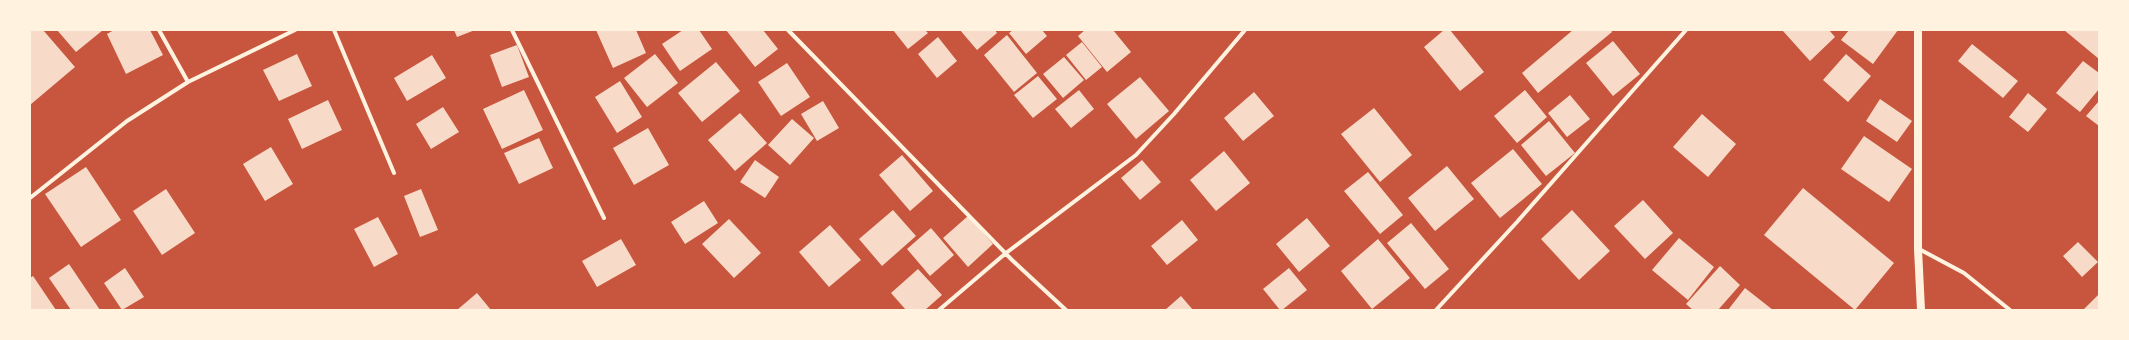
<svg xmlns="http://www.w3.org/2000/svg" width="2129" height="340" viewBox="0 0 2129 340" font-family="Jost,sans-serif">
  <rect width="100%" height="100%" fill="#c8553d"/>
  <path fill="#f7dbc8" d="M32,30H43L75,67L30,105V32Z
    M57,30H103L76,52Z
    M114,30H150L163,55L126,74L107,34Z
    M454,30H475L457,37Z
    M596,30H636L646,53L613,68Z
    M683,30H699L712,49L680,71L662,44Z
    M726,30H763L778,49L755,67Z
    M893,30H925L928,33L908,49Z
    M960,30H995L997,33L977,50Z
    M1013,30H1042L1047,36L1026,54L1009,33Z
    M1085,30H1113L1131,52L1107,72L1078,36Z
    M1444,30H1450L1484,72L1460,91L1424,47Z
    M1573,30H1611L1612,32L1538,93L1522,73Z
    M1784,30H1829L1835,37L1810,61L1783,31Z
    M1849,30H1898L1873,64L1841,40Z
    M2064,30H2099V59Z
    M1007,35L1037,73L1014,92L984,55Z
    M938,37L957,61L937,78L918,54Z
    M1613,41L1640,74L1613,96L1586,63Z
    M1082,42L1102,67L1086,80L1066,55Z
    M1972,44L2018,81L2003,98L1958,61Z
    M517,45L529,77L502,87L490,55Z
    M297,54L312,86L279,101L263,70Z
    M655,54L678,83L647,107L624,78Z
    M1846,54L1871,76L1848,102L1823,80Z
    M432,55L446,78L407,101L394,78Z
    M1064,57L1084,80L1063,98L1043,74Z
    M2083,61L2099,73V89L2080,112L2056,93Z
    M716,62L740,91L702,122L678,93Z
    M787,63L810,97L781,116L758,82Z
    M1038,76L1057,99L1033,118L1014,95Z
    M1140,77L1169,111L1136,139L1107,104Z
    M620,81L642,117L617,133L595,97Z
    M524,90L543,130L502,149L483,109Z
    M1079,90L1094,109L1071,128L1055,109Z
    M1525,90L1547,117L1517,143L1494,116Z
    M1254,92L1274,116L1243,141L1224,118Z
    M2028,93L2047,109L2028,132L2009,117Z
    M1570,95L1590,119L1567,137L1548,113Z
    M1880,99L1912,121L1897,142L1866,121Z
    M328,100L342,130L302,149L288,119Z
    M823,101L839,128L817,141L801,114Z
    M2099,101V126L2086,116Z
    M443,107L459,132L431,149L416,124Z
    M1374,108L1412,155L1380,182L1341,134Z
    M740,113L767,143L735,171L708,140Z
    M1702,114L1736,144L1708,177L1673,147Z
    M792,119L814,138L790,165L768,145Z
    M1549,121L1575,153L1546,176L1521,145Z
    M648,128L669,165L634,185L613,148Z
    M1864,136L1912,169L1889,202L1841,169Z
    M539,138L553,168L519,184L504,153Z
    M271,147L293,184L265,201L243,164Z
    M1513,149L1542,184L1500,218L1471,183Z
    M1224,151L1250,183L1216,211L1190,180Z
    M902,155L933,191L910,211L879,175Z
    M755,160L779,177L765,198L740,182Z
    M1142,160L1161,182L1140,200L1121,178Z
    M1447,166L1474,199L1435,231L1408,198Z
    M86,167L121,220L81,247L45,194Z
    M1368,172L1403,215L1380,234L1344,191Z
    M1803,188L1894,263L1855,310L1764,235Z
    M166,189L195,233L162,255L133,211Z
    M421,189L438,230L420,237L404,196Z
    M1643,200L1673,233L1645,259L1614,226Z
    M704,201L718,223L685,244L671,222Z
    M893,210L916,236L882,266L859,239Z
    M1572,210L1610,251L1579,280L1541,239Z
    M968,216L993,244L968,267L943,238Z
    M378,217L398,254L374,267L354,229Z
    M1307,218L1330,246L1299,272L1276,244Z
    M729,219L761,253L734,278L702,244Z
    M1182,220L1198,240L1167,265L1151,246Z
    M1411,223L1449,269L1425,289L1387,243Z
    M830,225L861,260L829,287L799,252Z
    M931,228L954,255L930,276L907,249Z
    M1679,238L1714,267L1688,300L1652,270Z
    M621,239L636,265L597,287L582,261Z
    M1378,239L1410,278L1372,309L1341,271Z
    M2078,242L2098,262L2082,277L2063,256Z
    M69,264L100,310H71L49,278Z
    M1720,266L1740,285L1718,310H1693L1686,304Z
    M125,268L144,297L122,310L104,283Z
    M1289,268L1307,290L1282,310H1280L1263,289Z
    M918,269L942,295L925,310H906L891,293Z
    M33,276L56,310H30V278Z
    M1745,288L1773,310H1728Z
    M477,293L491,310H457Z
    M2099,294V310H2086L2084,309Z
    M1181,296L1193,310H1165Z"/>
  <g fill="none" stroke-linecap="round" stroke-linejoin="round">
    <path stroke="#fff3e0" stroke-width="4" d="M159,30L188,82
      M334,30L394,173
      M512,30L604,218
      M788,30L1012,260L1066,310
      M30,198L127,121L188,82L295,30
      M1919,249L1964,273L2010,310
      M939,310L1006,253L1136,155L1174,114L1245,30
      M1436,310L1517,222L1686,30"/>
    <path stroke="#fff3e0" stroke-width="8" d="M1918,30V249L1921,310"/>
  </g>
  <rect width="2129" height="340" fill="none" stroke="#fff3e0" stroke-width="62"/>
</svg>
